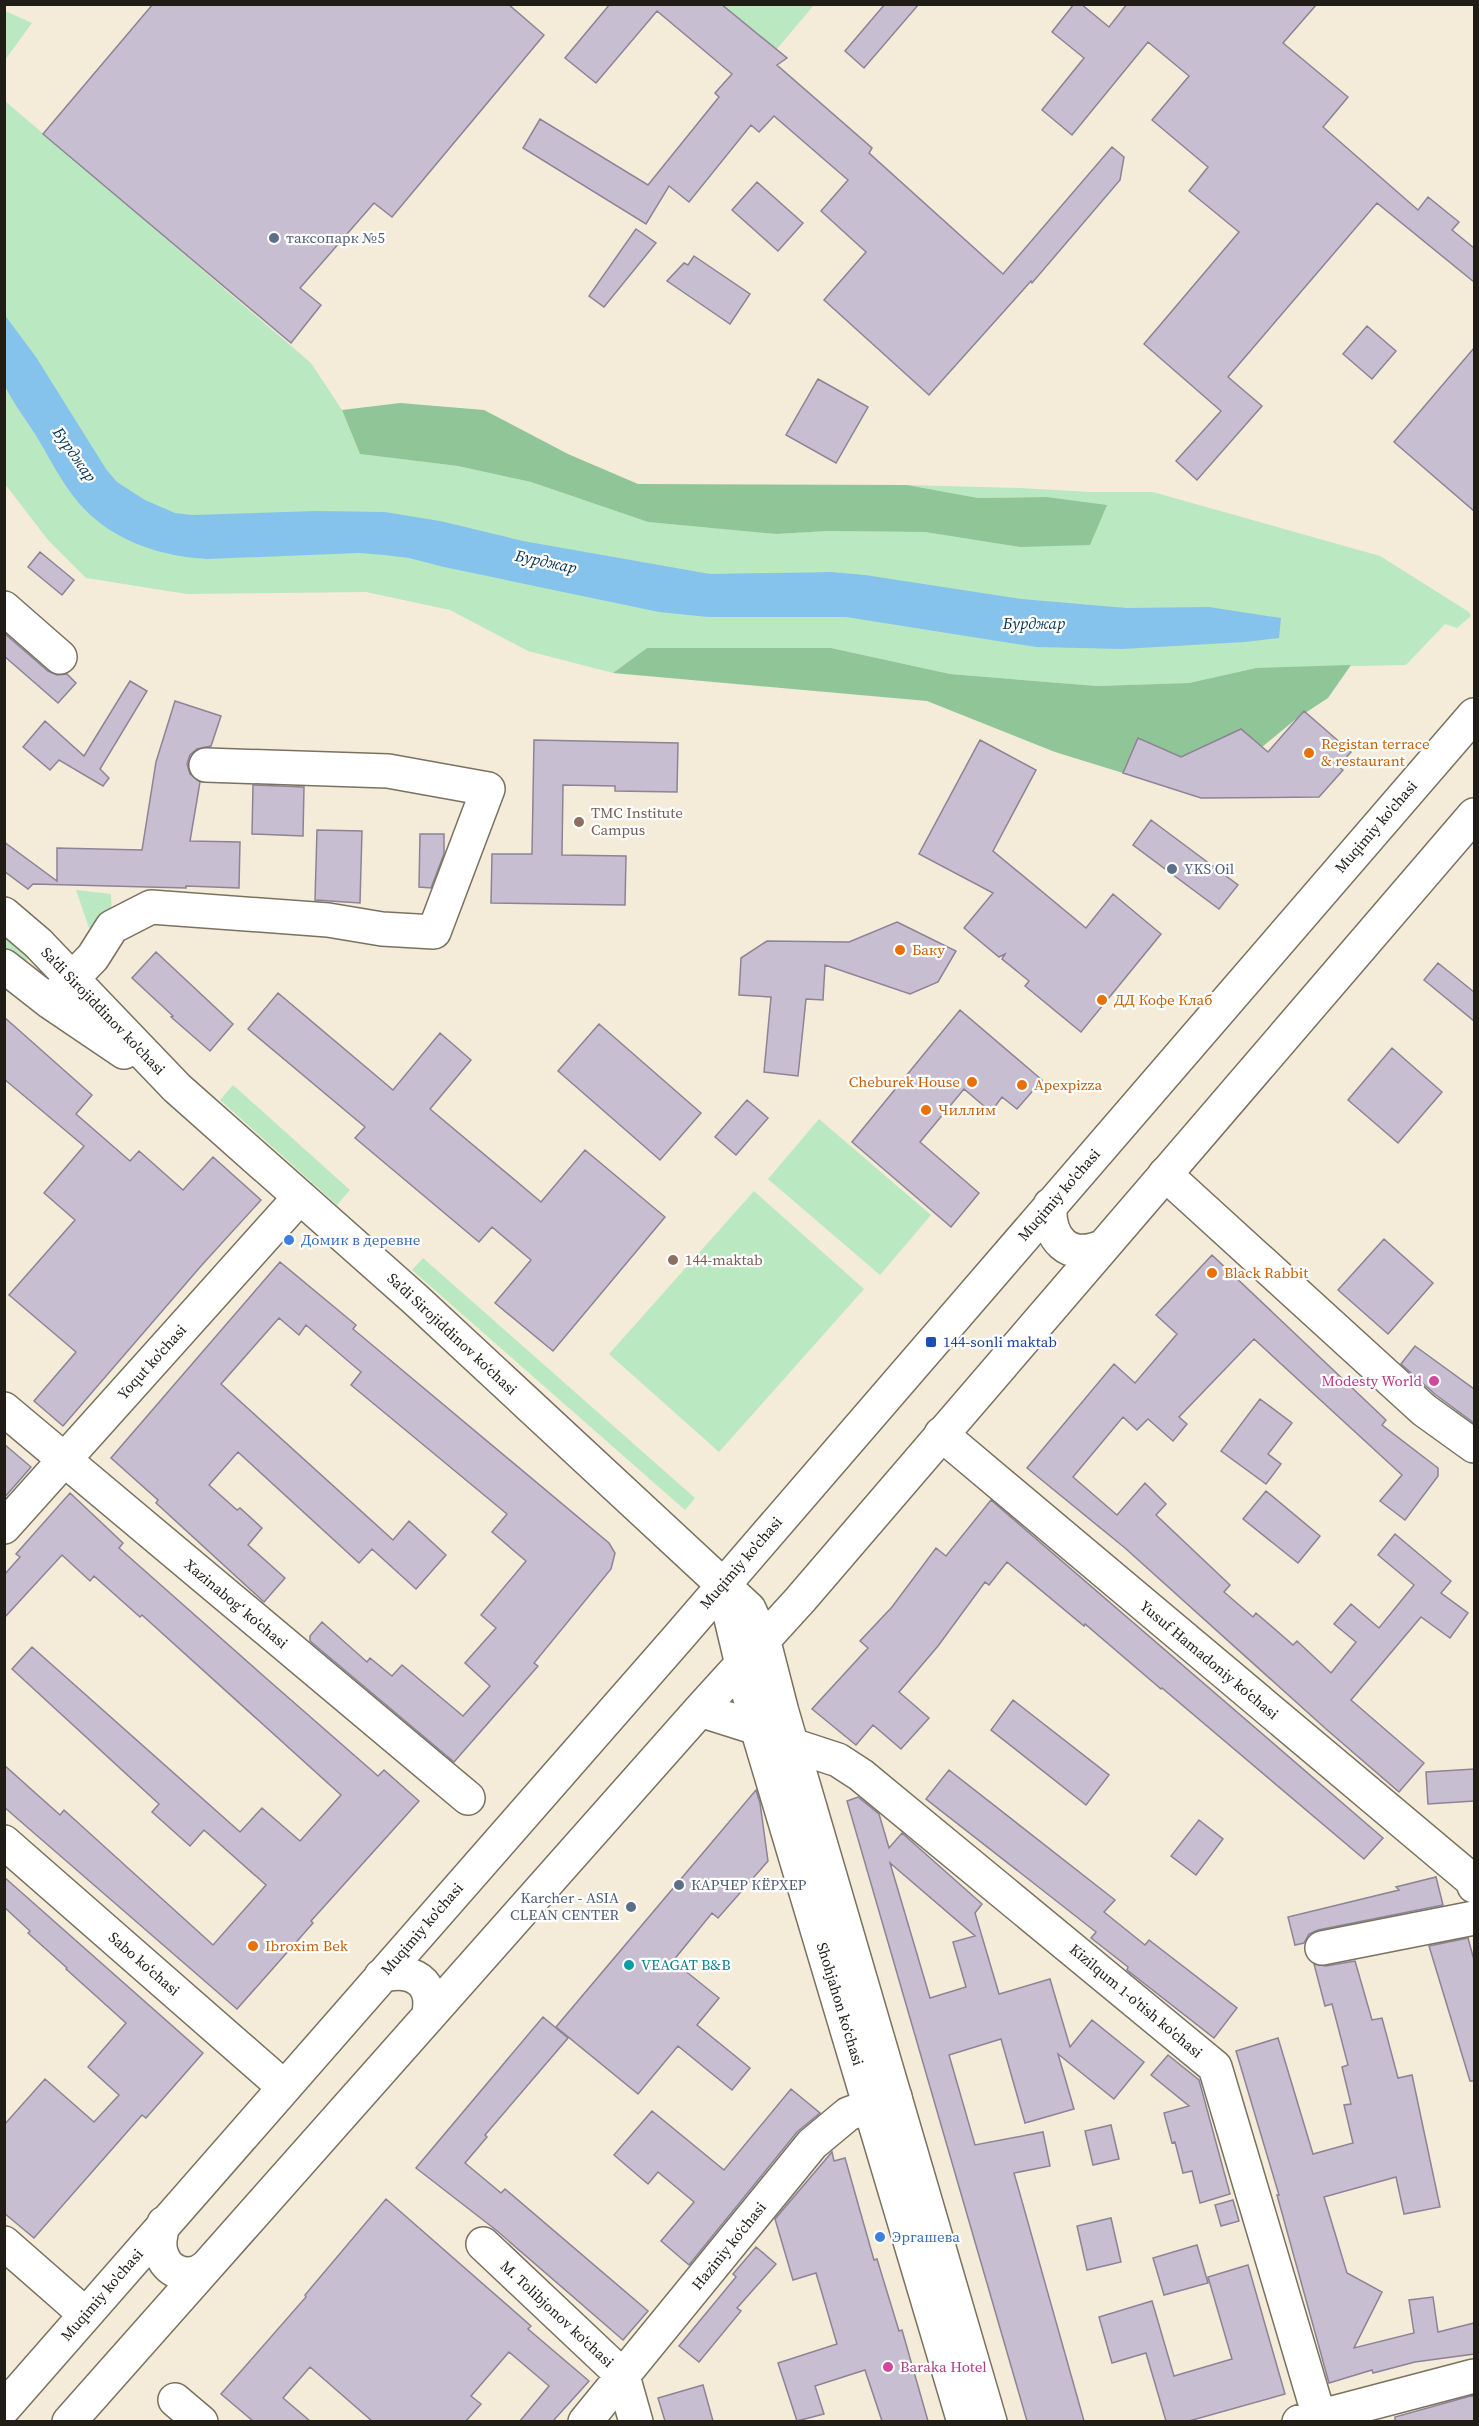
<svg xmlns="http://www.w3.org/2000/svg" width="1479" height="2426" viewBox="0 0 1479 2426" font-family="'Source Serif 4',serif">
  <rect width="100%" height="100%" fill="#f4ecd8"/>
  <path fill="#bae8c0" d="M723,5H814L776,50Z
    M5,11L32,23L5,60Z
    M5,101L311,363L342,410L360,454L458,466L531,482L648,522L776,534L828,531L925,532L1020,547L1046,497L978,498L907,485L1019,488L1091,492H1153L1380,556L1469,612L1471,616L1457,628L1445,624L1406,665L1256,668L1189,683L1097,686L950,674L831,648H647L613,673L528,651L450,610L366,592L187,594L86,578L48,540L5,484Z
    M76,890L111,894L112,916L89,928Z
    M5,933L31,956L23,963L5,947Z
    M233,1085L350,1190L337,1205L220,1100Z
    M819,1119L931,1215L880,1275L768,1179Z
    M754,1191L864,1289L719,1452L609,1354Z
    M423,1258L695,1498L685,1510L412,1270Z"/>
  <path fill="#8fc597" d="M400,403L484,410L568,454L638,484L907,485L978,498L1046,497L1107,505L1090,545L1020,547L925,532L828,531L776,534L648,522L531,482L458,466L360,454L342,410Z
    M647,648H831L950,674L1097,686L1189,683L1256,668L1351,665L1328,698L1296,719L1262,747L1241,729L1181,757L1138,738L1123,773L1055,752L927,701L613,673Z"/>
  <path fill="#86c3ec" d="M4,314L36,357L106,469L117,482L145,500L175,513L192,515L316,511L385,512L440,521L523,541L710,574L831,572L865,575L1021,599L1127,608L1209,607L1281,618L1279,638L1245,642L1122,649L1036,647L846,617H708L659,612L444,567L409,558L384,555L359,553L207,559C157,556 106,539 74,497C59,478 48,455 35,434C28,423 7,394 4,383C1,367 4,332 4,314Z"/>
  <path fill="#c7bed1" stroke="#8c8496" stroke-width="1.5" fill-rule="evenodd" d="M153,4H508L544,35L392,217L374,203L300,288L321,305L291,343L43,134Z
    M610,4H721L787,58L777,65L872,148L869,153L1003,274L1112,147L1124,157L1120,180L1032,283L1031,281L929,395L824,300L866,252L821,211L848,180L774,116L759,132L751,125L689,202L669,186L646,224L523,148L540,119L648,185L719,97L715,93L732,74L657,11L596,83L565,58Z
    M885,4H919L864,68L845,51Z
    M1074,4H1081L1109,27L1127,4H1317L1283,43L1348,97L1323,127L1418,210L1428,197L1459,222L1452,230L1474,248V282L1377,203L1228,377L1262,406L1197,480L1176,461L1221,411L1144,344L1239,232L1189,191L1208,167L1152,120L1189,76L1148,42L1072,135L1042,110L1084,58L1052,32Z
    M757,182L803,223L778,251L732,210Z
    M636,229L656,243L604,307L589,296Z
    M694,256L750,294L730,324L667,281L684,263L688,265Z
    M1367,326L1396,351L1372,379L1343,354Z
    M1474,348V511L1394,442Z
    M818,379L868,407L836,463L786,435Z
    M40,552L74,580L62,595L28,567Z
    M4,633L48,671L57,675L67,674L76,683L58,703L4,656Z
    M130,681L147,691L100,769L109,778L103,786L59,760L50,770L23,747L45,721L84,756Z
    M175,701L221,716L211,746L197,749L190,755L187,764L190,774L200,782L190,841L240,842L239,888L186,886V888L33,884L28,889L4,871V842L57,881V848L142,850L156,762Z
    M1304,711L1351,752L1338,766L1343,770L1319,797L1201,798L1123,773L1138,738L1181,757L1241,729L1268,752Z
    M534,740L678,743L677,792L615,791V786L563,785L562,855L626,856L625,905L491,903L492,854H532Z
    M980,740L1036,770L993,851L1086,928L1113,894L1161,934L1081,1032L1025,986L1029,981L1002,959L1005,954L999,957L964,928L993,893L919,854Z
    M253,785L304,787L303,836L252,834Z
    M1151,820L1238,885L1219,909L1133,845Z
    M317,830L362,831L360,903L315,900Z
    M420,834H444V854L431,888L419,887Z
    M897,922L956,951L938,982L910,994L825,965L823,1000L806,999L798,1076L764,1072L771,997L739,995L741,958L767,941L849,942Z
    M156,952L233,1024L210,1051L171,1017L173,1016L132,978Z
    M1438,963L1474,992V1021L1424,980Z
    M278,993L393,1090L440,1033L471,1060L430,1109L541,1202L585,1150L665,1217L553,1351L495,1303L531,1260L492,1227L479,1242L355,1138L365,1127L248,1029Z
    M960,1010L1042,1080L1017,1109L1002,1097L991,1112L964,1089L920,1142L979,1193L951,1227L852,1142Z
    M4,1017L92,1095L76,1114L130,1161L139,1151L183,1190L213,1157L261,1200L201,1266L63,1426L34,1401L76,1352L9,1295L75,1220L44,1193L84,1146L4,1079Z
    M599,1024L701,1113L660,1160L558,1071Z
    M1392,1048L1442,1092L1398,1143L1348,1100Z
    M747,1100L768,1118L736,1155L715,1137Z
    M1384,1239L1433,1283L1388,1334L1338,1290Z
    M1212,1255L1386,1420L1382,1425L1438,1468V1476L1405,1520L1380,1501L1402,1475L1254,1339L1179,1417L1187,1424L1173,1441L1148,1419L1137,1430L1123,1417L1073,1477L1117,1515L1145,1483L1166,1504L1156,1515L1230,1585L1224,1592L1253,1617L1256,1613L1293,1645L1297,1641L1331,1673L1356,1642L1334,1624L1351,1604L1379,1628L1414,1585L1378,1555L1395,1534L1451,1581L1441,1593L1468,1613L1450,1638L1421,1617L1351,1700L1424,1763L1399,1792L1326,1729L1125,1548L1027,1468L1114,1364L1135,1383L1177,1334L1156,1315Z
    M280,1262L356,1325L353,1329L609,1543L615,1553L611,1569L534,1663L538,1666L454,1762L310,1641V1636L322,1622L367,1662L370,1658L392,1676L402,1665L463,1716L490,1686L465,1663L496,1628L481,1615L526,1561L492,1532L507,1514L351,1385L361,1372L306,1325L299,1335L279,1318L221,1384L393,1540L409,1521L446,1555L416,1589L372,1549L359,1563L238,1452L209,1485L237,1510L240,1508L262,1528L248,1545L285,1578L264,1602L156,1503L158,1500L111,1458Z
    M1415,1346L1474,1389V1423L1436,1395L1401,1364Z
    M1260,1399L1292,1423L1268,1454L1281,1464L1266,1484L1221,1451Z
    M4,1444L31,1467L4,1498Z
    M1266,1491L1320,1536L1298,1563L1243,1519Z
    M70,1493L123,1543L119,1548L267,1679L378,1776L384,1770L419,1801L311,1921L313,1923L237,2009L4,1807V1765L60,1815L64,1810L213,1945L266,1885L204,1830L190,1846L152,1812L159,1804L12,1669L32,1647L240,1832L262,1808L300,1841L341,1795L142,1615L140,1617L94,1576L90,1581L62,1555L4,1618V1575L20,1557L16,1554Z
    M991,1500L1383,1838L1364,1859L1162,1688L1161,1689L1085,1624L1084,1626L1007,1562L989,1585L985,1582L938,1646L899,1692L929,1718L901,1749L873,1725L856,1745L812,1709L868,1648L860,1641L892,1607L936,1548L946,1556Z
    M1013,1700L1109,1775L1086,1805L991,1730Z
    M1474,1769V1801L1428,1804L1426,1772Z
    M949,1770L1115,1900L1104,1912L1145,1945L1149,1940L1237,2008L1214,2038L1127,1970L1128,1967L1091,1938L1096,1932L926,1799Z
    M756,1790L760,1803L768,1861L718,1918L712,1913L673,1961L719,1998L697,2025L750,2068L732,2090L678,2046L638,2094L556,2027Z
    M858,1797L879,1814L889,1848L902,1833L982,1904L975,1913L999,1994L1050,1979L1070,2047L1092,2020L1144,2062L1114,2099L1058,2054L1074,2109L1025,2123L1001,2039L949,2055L975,2145L1043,2132L1050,2166L1014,2173L1084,2421H1027L847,1801ZM890,1863L975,1936L953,1942L966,1987L930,1998Z
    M1199,1820L1223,1839L1196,1875L1171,1856Z
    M4,1877L203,2053L146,2118L142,2115L34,2238L4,2213V2125L45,2079L94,2122L119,2095L88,2067L126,2023L66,1969L67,1968L28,1933L30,1931L4,1907Z
    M1436,1877L1443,1905L1318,1930L1309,1934L1304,1943L1295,1945L1288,1917L1399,1890L1396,1887Z
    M1468,1938L1474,1960V2081H1470L1429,1946Z
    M1355,1961L1372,2020L1382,2018L1398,2078L1412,2075L1440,2207L1404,2214L1396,2177L1324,2197L1347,2273L1382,2292L1354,2348L1414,2333L1409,2300L1433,2297L1438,2332L1474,2323V2354L1415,2362L1373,2373L1372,2370L1329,2383L1277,2195H1279L1236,2051L1278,2038L1313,2154L1353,2143L1344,2105L1351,2104L1342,2067L1348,2065L1332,2004L1325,2006L1314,1964L1326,1966Z
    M543,2017L568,2038L485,2135L487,2137L465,2163L501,2193L505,2189L648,2311L623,2340L496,2230L416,2168Z
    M1168,2055L1199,2080L1230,2194L1200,2203L1192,2171L1183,2173L1175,2142L1172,2143L1164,2113L1189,2106L1151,2075Z
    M791,2089L820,2113L797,2132L689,2265L661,2241L694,2202L658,2172L648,2184L614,2155L652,2111L724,2170Z
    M1111,2125L1119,2159L1093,2165L1085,2131Z
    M832,2152L834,2161L845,2158L874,2260L877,2259L899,2331L902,2330L928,2421H882L865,2370L815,2386L824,2414L797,2421L778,2363L837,2344L816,2273L793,2280L775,2219Z
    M386,2199L531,2326L528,2329L589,2381L553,2421H520L549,2386L509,2352L471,2396L481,2404L466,2421H372L310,2367L283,2398L310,2421H253L221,2394L306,2297L305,2295Z
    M1233,2200L1239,2221L1221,2226L1215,2205Z
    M1111,2218L1121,2262L1087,2270L1077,2226Z
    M1197,2245L1208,2283L1164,2295L1153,2258Z
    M756,2247L776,2264L737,2308L741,2311L699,2362L679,2346L736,2277L733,2274Z
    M1248,2265L1285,2394L1189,2421H1166L1146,2353L1112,2363L1099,2317L1152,2301L1174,2376L1232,2359L1208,2277Z
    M703,2385L713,2421H665L658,2398Z
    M1474,2395V2421H1395V2417Z"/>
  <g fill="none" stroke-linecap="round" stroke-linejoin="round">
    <g stroke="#797260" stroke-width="36">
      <path id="minor" d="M4,608L60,657
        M4,914L38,943L177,1088L416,1300L723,1585
        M4,966L50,1002L124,1052
        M50,1002L93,957L112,927L151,907L328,920L382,929L434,932L488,789L388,771L206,765
        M1165,1174L1424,1410L1474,1446
        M4,1409L468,1798
        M941,1434L1473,1881L1474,1886
        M4,1527L300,1197
        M792,1745L838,1760L861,1775L1215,2067L1319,2416
        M4,1842L284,2087
        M1322,1948L1474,1918
        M4,2243L85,2314
        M483,2244L623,2376L636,2422
        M175,2400L201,2422
        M585,2422L812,2144L848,2114L895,2097
        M1299,2422L1474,2376"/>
    </g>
    <g stroke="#797260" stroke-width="36">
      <path id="major" d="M1050,1205C1048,1239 1068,1261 1102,1247
        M723,1585L749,1609L764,1642L782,1712L990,2422
        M724,1589L757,1728L964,2422
        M700,1710L757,1728
        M381,1976C412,1967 437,1982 428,2017
        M164,2223C161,2232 158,2242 161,2252C166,2273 190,2281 206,2267
        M4,2408L677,1639L1474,715
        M69,2422L700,1710L800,1600L1474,815"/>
    </g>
    <use href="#minor" stroke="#fff" stroke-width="33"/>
    <use href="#major" stroke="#fff" stroke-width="33"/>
  </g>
  <g fill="#5c6f8a" stroke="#fff" stroke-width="2">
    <circle cx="274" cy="238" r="6"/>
    <circle cx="1172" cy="869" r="6"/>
    <circle cx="679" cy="1885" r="6"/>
    <circle cx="631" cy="1907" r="6"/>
  </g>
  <g fill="#e8710a" stroke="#fff" stroke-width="2">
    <circle cx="1309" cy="753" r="6"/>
    <circle cx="900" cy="950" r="6"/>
    <circle cx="1102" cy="1000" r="6"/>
    <circle cx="972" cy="1082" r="6"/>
    <circle cx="1022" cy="1085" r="6"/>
    <circle cx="926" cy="1110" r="6"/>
    <circle cx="1212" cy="1273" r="6"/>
    <circle cx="253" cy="1946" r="6"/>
  </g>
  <g fill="#8d6e63" stroke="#fff" stroke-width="2">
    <circle cx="579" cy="822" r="6"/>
    <circle cx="673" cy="1260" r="6"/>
  </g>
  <g fill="#3f7fe0" stroke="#fff" stroke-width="2">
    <circle cx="289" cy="1240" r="6"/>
    <circle cx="880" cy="2237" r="6"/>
  </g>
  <rect fill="#1a4fb4" stroke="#fff" stroke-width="2" x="925" y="1336" width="12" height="12" rx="3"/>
  <g fill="#d1479c" stroke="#fff" stroke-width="2">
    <circle cx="1434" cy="1381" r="6"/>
    <circle cx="888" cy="2367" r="6"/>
  </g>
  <circle fill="#0f9aa8" stroke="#fff" stroke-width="2" cx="629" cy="1965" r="6"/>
  <g text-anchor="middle" stroke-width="4.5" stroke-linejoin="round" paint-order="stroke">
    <g font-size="15" fill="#4e5e75" stroke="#fff" text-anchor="start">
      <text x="286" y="243">таксопарк №5</text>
      <text x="1184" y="874">YKS Oil</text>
      <text x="691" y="1890">КАРЧЕР КЁРХЕР</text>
      <text x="619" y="1903" text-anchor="end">Karcher - ASIA<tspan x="619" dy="17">CLEAN CENTER</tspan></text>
    </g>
    <g font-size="15" fill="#c56008" stroke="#fff" text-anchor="start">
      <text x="1321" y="749">Registan terrace<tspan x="1321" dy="17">&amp; restaurant</tspan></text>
      <text x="912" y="955">Баку</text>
      <text x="1114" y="1005">ДД Кофе Клаб</text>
      <text x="960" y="1087" text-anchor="end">Cheburek House</text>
      <text x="1034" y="1090">Apexpizza</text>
      <text x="938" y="1115">Чиллим</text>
      <text x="1224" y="1278">Black Rabbit</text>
      <text x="265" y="1951">Ibroxim Bek</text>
    </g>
    <g font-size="15" fill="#785e54" stroke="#fff" text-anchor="start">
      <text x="591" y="818">TMC Institute<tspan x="591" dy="17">Campus</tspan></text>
      <text x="685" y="1265">144-maktab</text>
    </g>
    <g font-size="15" fill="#201d16" stroke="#fff">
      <text transform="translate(1376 827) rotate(-49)" y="5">Muqimiy ko'chasi</text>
      <text transform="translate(103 1011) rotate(46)" y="5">Sa'di Sirojiddinov ko'chasi</text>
      <text transform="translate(1059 1195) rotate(-49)" y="5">Muqimiy ko'chasi</text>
      <text transform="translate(452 1334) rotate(43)" y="5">Saʼdi Sirojiddinov koʻchasi</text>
      <text transform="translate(152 1362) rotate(-48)" y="5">Yoqut ko'chasi</text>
      <text transform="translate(741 1563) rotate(-49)" y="5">Muqimiy ko'chasi</text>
      <text transform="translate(236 1604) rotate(40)" y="5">Xazinabog‘ ko‘chasi</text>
      <text transform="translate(1209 1660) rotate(40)" y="5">Yusuf Hamadoniy koʻchasi</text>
      <text transform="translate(422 1929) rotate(-49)" y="5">Muqimiy ko'chasi</text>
      <text transform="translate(144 1964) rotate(41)" y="5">Sabo ko‘chasi</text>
      <text transform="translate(1136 2001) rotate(40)" y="5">Kizilqum 1-o'tish ko'chasi</text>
      <text transform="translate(840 2004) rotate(73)" y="5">Shohjahon koʻchasi</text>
      <text transform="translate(729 2246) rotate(-51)" y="5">Haziniy koʻchasi</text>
      <text transform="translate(102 2295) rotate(-49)" y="5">Muqimiy ko'chasi</text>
      <text transform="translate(557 2314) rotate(43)" y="5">M. Tolibjonov koʻchasi</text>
    </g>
    <g font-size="15" fill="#366cbe" stroke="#fff" text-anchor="start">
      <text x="301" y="1245">Домик в деревне</text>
      <text x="892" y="2242">Эргашева</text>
    </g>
    <g font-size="15" fill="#164399" stroke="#fff" text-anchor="start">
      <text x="943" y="1347">144-sonli maktab</text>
    </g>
    <g font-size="15" fill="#b23c85" stroke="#fff" text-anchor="end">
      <text x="1422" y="1386">Modesty World</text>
      <text x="900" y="2372" text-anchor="start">Baraka Hotel</text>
    </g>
    <g font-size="15" fill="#0d838f" stroke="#fff" text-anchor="start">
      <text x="641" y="1970">VEAGAT B&amp;B</text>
    </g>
    <g font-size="16" font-style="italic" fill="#003550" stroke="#fff">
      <text transform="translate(75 454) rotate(55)" y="6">Бурджар</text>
      <text transform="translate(546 561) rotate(12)" y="6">Бурджар</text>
      <text x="1034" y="629">Бурджар</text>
    </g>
  </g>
  <rect width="1479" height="2426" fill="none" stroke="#201d16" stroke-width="12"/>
</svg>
